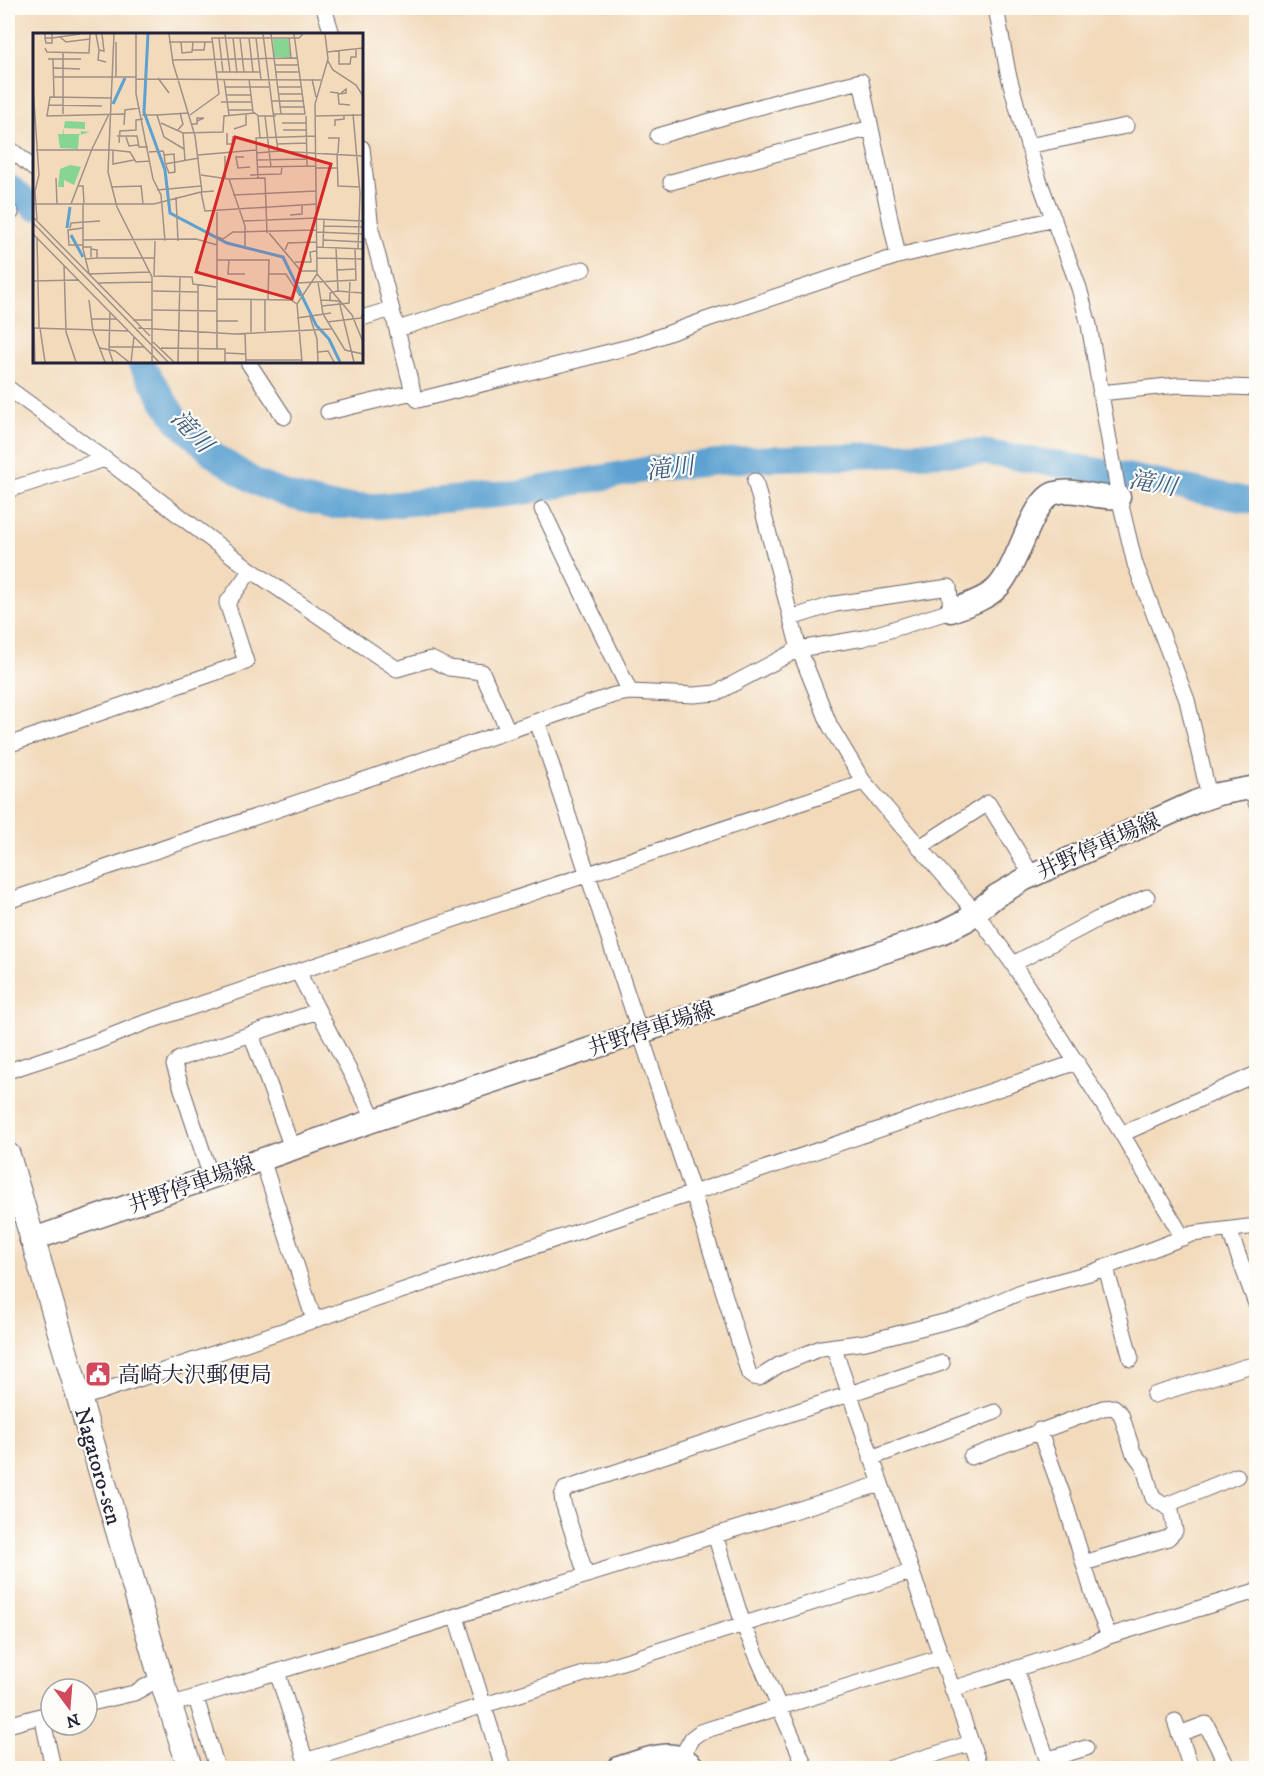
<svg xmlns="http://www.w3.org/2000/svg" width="1264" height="1776" viewBox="0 0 1264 1776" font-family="'IM FELL DW Pica','Noto Serif JP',serif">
  <rect width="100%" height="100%" fill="#fdfcf7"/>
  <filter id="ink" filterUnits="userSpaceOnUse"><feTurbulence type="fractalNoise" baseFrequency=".0167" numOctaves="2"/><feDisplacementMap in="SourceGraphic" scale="12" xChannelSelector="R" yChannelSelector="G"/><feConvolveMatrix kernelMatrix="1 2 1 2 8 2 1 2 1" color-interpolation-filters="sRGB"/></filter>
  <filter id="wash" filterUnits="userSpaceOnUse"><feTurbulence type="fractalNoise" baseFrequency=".008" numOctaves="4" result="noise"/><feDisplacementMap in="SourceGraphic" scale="24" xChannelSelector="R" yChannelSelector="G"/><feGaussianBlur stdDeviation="1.35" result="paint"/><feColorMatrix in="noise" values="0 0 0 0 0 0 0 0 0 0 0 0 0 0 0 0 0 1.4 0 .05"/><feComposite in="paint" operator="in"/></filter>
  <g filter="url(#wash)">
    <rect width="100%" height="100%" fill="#f2dabb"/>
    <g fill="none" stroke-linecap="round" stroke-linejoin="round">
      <path stroke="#5ca1d1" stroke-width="26" d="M8,186L34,207
        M140,362L177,421L215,456L257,483L294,497L331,506H378L517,493L650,469L749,459L982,452L1106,472L1256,502"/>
    </g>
  </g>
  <g filter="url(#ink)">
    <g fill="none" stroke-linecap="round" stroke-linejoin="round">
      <g stroke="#6b6268" stroke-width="17">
        <path id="street" d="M324,8L332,34
          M996,8L1008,73L1023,129L1039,180L1079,288L1089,325L1119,497L1135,564L1187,700L1209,796
          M658,136L790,98L861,81L898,256
          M1028,146L1126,126
          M8,147L34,169
          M362,148L371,229L413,392L418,400L633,346L708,319L898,256L1054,219
          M671,182L871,128
          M8,214L11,213
          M362,318L391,309
          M398,329L583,269
          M248,362L284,417
          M8,388L105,459L251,570L397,669L431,659L449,668L482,672L508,731
          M1100,393L1178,385L1256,388
          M328,412L413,392
          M755,481L799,649L830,726L863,781L976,913L1013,964L1122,1134L1183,1238
          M8,490L105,459
          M542,509L630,692
          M537,721L693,1193L749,1374L753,1377L759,1378L779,1365L821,1348L866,1342L963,1317L1023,1291L1093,1272L1192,1234L1256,1226
          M8,745L246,662L227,603L251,570
          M1253,787L1256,803
          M920,847L988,803L1032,875
          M8,901L614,695L630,692L694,695L716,693L799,649L864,638L951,611L949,587L835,604L791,618
          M1013,964L1098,919L1147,897
          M298,972L375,1120
          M251,1034L292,1148
          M8,1071L93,1043L144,1023L857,784L863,781
          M1122,1134L1256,1074
          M262,1159L314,1320
          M211,1177L174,1065L179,1059L318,1011
          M1231,1229L1232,1238L1256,1304
          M1106,1268L1131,1359
          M833,1346L980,1768
          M1154,1395L1245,1367L1256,1365
          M79,1399L693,1193L1077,1062
          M1039,1430L1063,1496L1097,1607L1109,1636
          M971,1457L1103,1408L1114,1407L1121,1414L1133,1452L1143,1465L1153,1498L1171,1510L1175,1531L1168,1538L1084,1563
          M871,1458L995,1412
          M1166,1505L1237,1476
          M715,1535L743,1624L806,1768
          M586,1575L563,1503L562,1496L565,1489L942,1363
          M456,1617L503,1768
          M1016,1670L1046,1756L1049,1759L1086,1748
          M277,1672L308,1768
          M952,1689L1090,1645L1109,1636L1256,1591
          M196,1698L217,1768
          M87,1704L134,1693L161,1678
          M170,1705L880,1484
          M42,1716L53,1768
          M1175,1721L1191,1768
          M8,1725L51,1713
          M1179,1734L1206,1724L1228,1768
          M681,1757L692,1738L700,1732L942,1657
          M305,1761L911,1572
          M891,1768L971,1743"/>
      </g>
      <g stroke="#6b6268" stroke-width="25">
        <path id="secondary" d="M951,611C966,605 984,600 996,589C1018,569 1031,500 1055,493C1075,487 1098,500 1119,497
          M31,1240L375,1120L941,933L965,921L996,896L1025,879L1195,802L1218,794L1256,787
          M618,1768C642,1761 675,1744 694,1768"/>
      </g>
      <g stroke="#6b6268" stroke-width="26">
        <path id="primary" d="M8,1155L161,1678L190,1768"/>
      </g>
      <use href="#street" stroke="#fff" stroke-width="15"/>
      <use href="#secondary" stroke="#fff" stroke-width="22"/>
      <use href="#primary" stroke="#fff" stroke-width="24"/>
    </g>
  </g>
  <defs>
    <g id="civic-square" transform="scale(1.35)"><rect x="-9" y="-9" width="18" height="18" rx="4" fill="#d1495b" stroke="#fdfcf7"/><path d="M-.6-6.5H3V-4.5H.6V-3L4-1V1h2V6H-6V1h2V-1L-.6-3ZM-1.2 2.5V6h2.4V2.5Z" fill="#fff"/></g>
  </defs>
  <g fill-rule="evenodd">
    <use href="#civic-square" x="98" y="1374"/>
  </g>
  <g text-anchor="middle" stroke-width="4.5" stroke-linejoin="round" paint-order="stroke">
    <g font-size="22" fill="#22223b" stroke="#fdfcf7">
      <text transform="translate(1098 845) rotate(-24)" y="8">井野停車場線</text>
      <text transform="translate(651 1028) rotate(-18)" y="8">井野停車場線</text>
      <text transform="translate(191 1184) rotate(-19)" y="8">井野停車場線</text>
      <text transform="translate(99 1466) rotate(74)" y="8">Nagatoro-sen</text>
    </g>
    <g font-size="22" fill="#22223b" stroke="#fdfcf7" text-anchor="start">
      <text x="118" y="1382">高崎大沢郵便局</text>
    </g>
    <g font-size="24" font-style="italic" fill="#3c5b7e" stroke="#fdfcf7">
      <text transform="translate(192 431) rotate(47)" y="8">滝川</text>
      <text transform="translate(670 468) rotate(-7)" y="8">滝川</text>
      <text transform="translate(1153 483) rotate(10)" y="8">滝川</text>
    </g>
  </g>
  <g transform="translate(33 33)">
    <rect width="330" height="330" fill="#f2dabb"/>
    <path d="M240,6H255L258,25L241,24ZM32,88L52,89V96L31,95V101H48V98L57,99L46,102L45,116L27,115L25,101H30ZM37,132L48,134L41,152L31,147V154H25L27,136Z" fill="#87d593"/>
    <path fill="none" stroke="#5ca1d1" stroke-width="3" d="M115,1L111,79L132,137L137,180L194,210L250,224L283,292L296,306L307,329M80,71L92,45M34,195L37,174M38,202L50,224"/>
    <path fill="none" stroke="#9f9088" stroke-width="1.5" d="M12,1V5H19L47,1M63,1L66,17L71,18L69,1M81,1L75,139L84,174L119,244V329M103,1V61L120,146L128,162L132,208M136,1L140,30L162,103L169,159L181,158M192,1L197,39M230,1L245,118L330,123M238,1L248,81M27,4L33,9L57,6M12,5L13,10H19V1M186,5L190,39M200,5L204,40M207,5L211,39M216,5L220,39M223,5L228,47M256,5L258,25M83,9V43M136,9H180M148,9L149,20L159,19L160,9M12,15L14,19L56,20L57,1M66,17L65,27L73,29M160,17H171L172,9M306,18V31H317L318,24H323V15M294,19L330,15M15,26H48M20,26L21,64M139,27L265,25M295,28L300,37L323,52L330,63M242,32H266M21,35L47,36M184,39H227M242,39H267M21,44H103M125,45L136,60M103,46L288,47M191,46L196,82M216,46L220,79L226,83H243M279,46L283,64M192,54H236M244,54H269M0,55L6,142L2,158L4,187M297,59L305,60L306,71L317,72M245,61H270M305,61L313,60V56L308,60M193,62H218M78,65L17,64L14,83L91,81M239,68H271M188,69H219M16,72L69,73M247,74H272M195,77H220M30,81V20M240,81H272L261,1M320,81L327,160L325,216M109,82H124L131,104L151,116M124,82L156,80M157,82L186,61L179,5H266L270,1M225,83L227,105M232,83L238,134M273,83L274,133M282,83L330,82M128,90L150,100L190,99L191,83L222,80M249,90H273M159,91H164V85H171L164,88M91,92L92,77L107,75M302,93V87L311,86V82M201,96L213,92V81M250,97H274M144,98L150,91L147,80M150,100L152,128M194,100V111H199L200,103M84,103H104L106,114H115M93,104L96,113L105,112M295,105H306L305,120M86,110L87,98L103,97V87L110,86M244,111L274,110M59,116L76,81M3,117H79L97,119L103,129L117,128M80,117V131L101,127M116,119L130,118L131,121L132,130L136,140L142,139L141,121L131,122M224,120L246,118M304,120L305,153L327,154M165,122L223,117M192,123V146M211,124H203L205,135L217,134M224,127L274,126M132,131L166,125M224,134L283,133M283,135H304M168,142L195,146L232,145L234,200M217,142L248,141L249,134M23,145L24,171M196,146L212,193V213M225,146L223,105L283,103M108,152L110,171M45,153H50L51,170M78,154L108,153M124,157L168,153M200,162L283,158M143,164L145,208M0,171H121L168,159L172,178L284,171M38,171L59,116M50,171V216L56,240M257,182L269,181V172M0,184L117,303M283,186L330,188M210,188L283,185M0,190L135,329M291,193L330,194M37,195L38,190L67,188M50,195L35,197L36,212H50M283,199L330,201M236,200L268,238H284M0,201L126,329M4,204L6,295M185,204L190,206L200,199L283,197M50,207L163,206L184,212M291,207L330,209M122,208L121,243L159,244L160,251L183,254M50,214H58V224M284,214L330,216M290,214L291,186M303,215L305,258M252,217L255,210L284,209M64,225H121M284,225L330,226M52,226L64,225V217L58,216M184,227H236L235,267M196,227L195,241H212M262,229H278L277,219L283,218M31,232L33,299L43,329M304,237L323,236M56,241L117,239M236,241H253L267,263M284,241L319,282L330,309M0,248L46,247M285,249L290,281M64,250L119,249M263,250L323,247L322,216M120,258L165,259M184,266L258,267L264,271M56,267L60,298L72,329M288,267L306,268L321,329M297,268V260L304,258L330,260M289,273L316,270L317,247M120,277L183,278M77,279L76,317L80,329M290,281L312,317L330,321M277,284L284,306L285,329M264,285L298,280M59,286H84M100,287H119M183,288H205M294,289L328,285L330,280M0,295L95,298M1,295L2,329M7,295L12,329M105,295L202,301L298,296M232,298V267M218,299V267M212,300L213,329M120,309L141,329M76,314H111M67,315L82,318L96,329M128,315L192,316V329M184,316V179M285,319L295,318L301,329M193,320L213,321M213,327H269M98,329L101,304M145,329L147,244M165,329V252M269,329L264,271L284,241L282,71L295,26L292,1"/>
    <path fill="#d62828" fill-opacity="0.15" stroke="#d62828" stroke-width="3" d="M202,104L298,131L259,266L163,239Z"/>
    <rect width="330" height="330" fill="none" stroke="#22223b" stroke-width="3"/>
  </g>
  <rect width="1264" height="1776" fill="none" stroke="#fdfcf7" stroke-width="30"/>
  <g transform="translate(69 1707) rotate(164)"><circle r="28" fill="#fdfcf7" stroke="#a5a5ac" stroke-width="1.5"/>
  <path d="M0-4.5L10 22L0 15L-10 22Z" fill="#d1495b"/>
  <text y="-9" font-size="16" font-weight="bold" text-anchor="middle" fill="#22223b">N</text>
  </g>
</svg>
